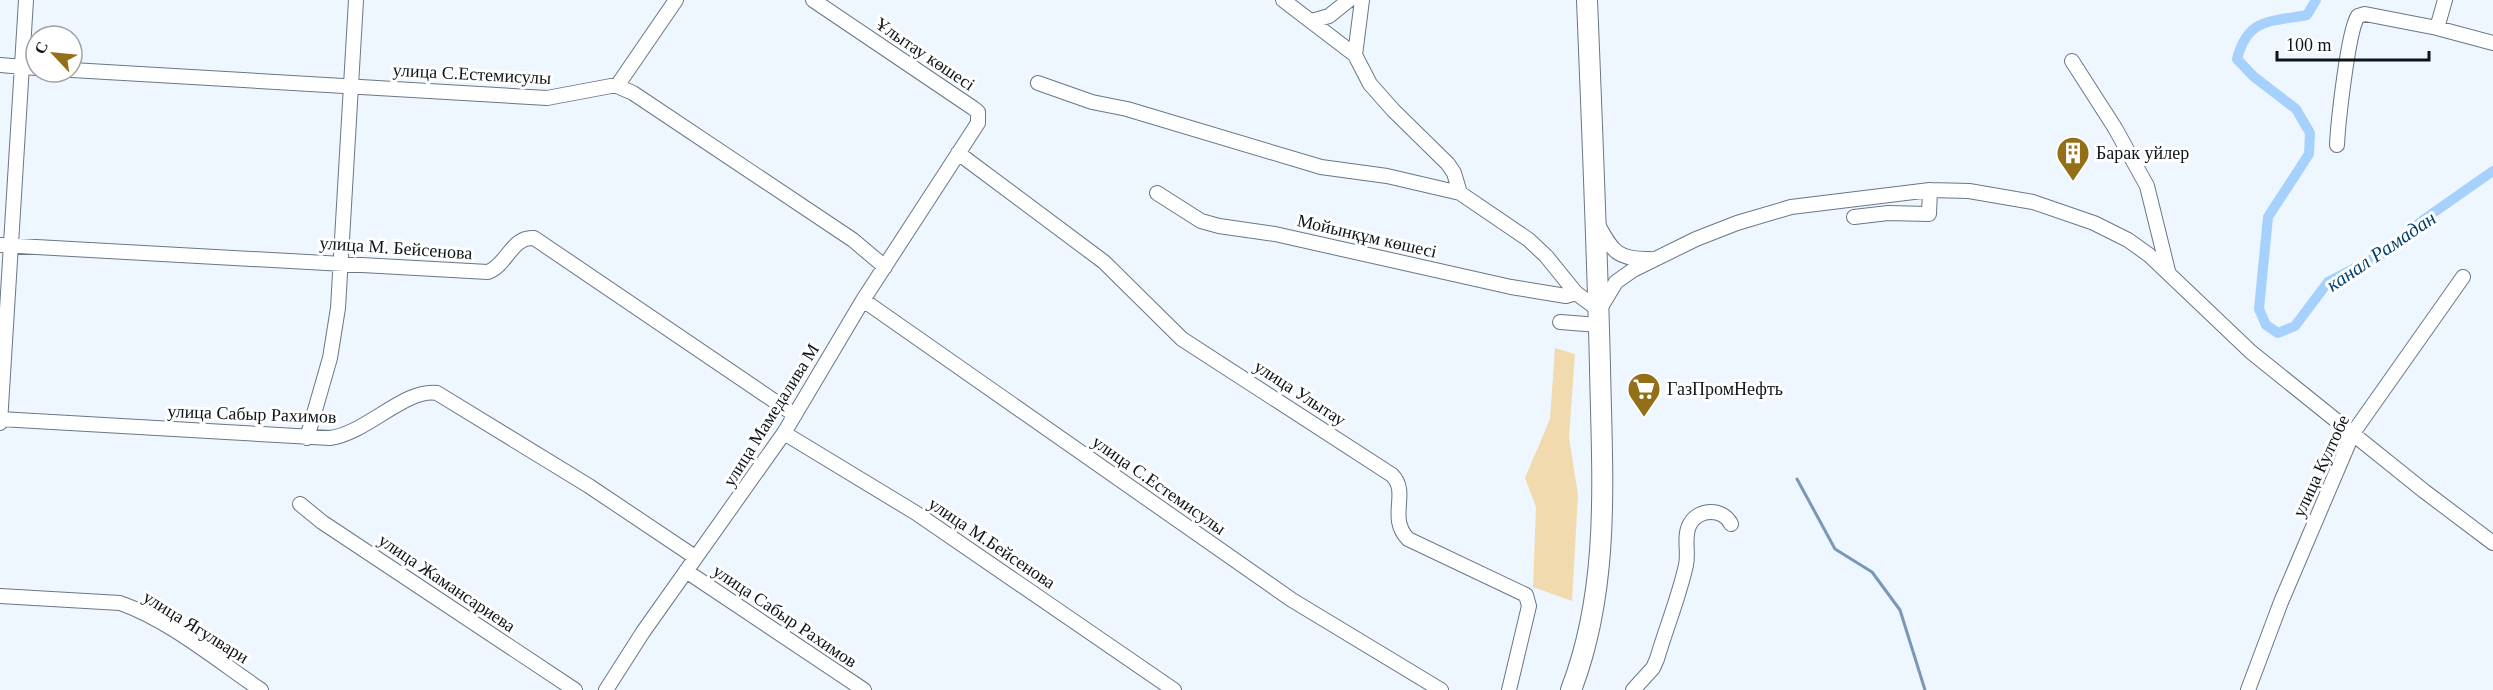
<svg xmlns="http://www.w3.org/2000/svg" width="2493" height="690" viewBox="0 0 2493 690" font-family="'Times New Roman',serif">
  <rect width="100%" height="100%" fill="#eef6ff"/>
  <path fill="#f1dbae" d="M1555,348L1575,354L1569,437L1578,495L1572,601L1533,587L1536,507L1525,478L1550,419Z"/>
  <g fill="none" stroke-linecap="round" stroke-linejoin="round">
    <path stroke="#7998b8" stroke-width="3" d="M1797,479L1835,549L1872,572L1900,610L1925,690"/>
    <path stroke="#a6d1fc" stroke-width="10" d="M2316,0L2307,15C2271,22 2248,17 2237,59L2253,76L2296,109L2310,133L2309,154L2268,217L2259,309L2266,325L2278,333L2295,326L2328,282L2384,253L2423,220L2493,171"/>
    <g stroke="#6a7784" stroke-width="16">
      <path id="minor" d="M1283,0L1355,55L1370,84L1393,110L1448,164L1454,173L1460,193
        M1312,21L1329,16L1349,0
        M2437,28L2445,0
        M1355,55L1362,0
        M2072,61L2115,128L2147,186L2168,271
        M0,65L36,68
        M72,70L547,98L611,86H617L633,93L853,240L885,267
        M1038,83L1092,102L1127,109L1321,167L1387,176L1460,193L1529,240L1546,256L1576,293L1599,310L1616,282L1633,270L1696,239L1737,223L1791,207L1930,190L1969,191L2033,202L2094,223L2128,240L2149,255L2251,352L2424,491L2493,543
        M617,86L676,0
        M2337,145C2338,124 2348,30 2358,16L2365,14L2437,28L2493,43
        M958,153L1104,262L1182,339L1392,475C1410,493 1387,517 1408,539L1526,595L1529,606L1509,690
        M1157,193L1201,221L1219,226L1275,234L1511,287L1566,296L1576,293
        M1854,217L1888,213L1929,214L1930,190
        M1597,223C1612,250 1616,260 1650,259
        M0,245L488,272C507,265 512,236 534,238L795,415
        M863,300L1292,600L1441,690
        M1560,322L1599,325
        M0,419L330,438C367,433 405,388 437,393L589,486L695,557
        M0,423L26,0
        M784,433L916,513L1174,690
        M307,438L330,358L338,308L356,0
        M300,504L322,522L575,690
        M686,571L864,690
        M0,596L120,603C169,620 218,661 261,690
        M606,690L643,632L784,433L863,300L978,123V112L973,108L813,0
        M1633,690L1653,668L1657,659C1666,628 1679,597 1686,565C1689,552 1683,536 1690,524C1699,508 1723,508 1731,524
        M2248,690L2281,602L2353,433L2463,277"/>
    </g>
    <g stroke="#6a7784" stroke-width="22">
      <path id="highway" d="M1571,690C1611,586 1602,476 1600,367C1597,245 1592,122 1587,0"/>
    </g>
    <use href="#minor" stroke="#fff" stroke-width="14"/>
    <use href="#highway" stroke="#fff" stroke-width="20"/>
  </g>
  <defs>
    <g id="building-pin" transform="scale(1.725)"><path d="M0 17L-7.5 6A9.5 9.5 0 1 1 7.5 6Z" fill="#937017" stroke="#fff"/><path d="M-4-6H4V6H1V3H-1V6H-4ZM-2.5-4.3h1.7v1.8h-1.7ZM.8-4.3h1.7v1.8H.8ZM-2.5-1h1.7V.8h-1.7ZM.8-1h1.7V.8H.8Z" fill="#fff"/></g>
    <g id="supermarket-pin" transform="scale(1.725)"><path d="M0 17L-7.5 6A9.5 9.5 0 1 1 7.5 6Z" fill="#937017" stroke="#fff"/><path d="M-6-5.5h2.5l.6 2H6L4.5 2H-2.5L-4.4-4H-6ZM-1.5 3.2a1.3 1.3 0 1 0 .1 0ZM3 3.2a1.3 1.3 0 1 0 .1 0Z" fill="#fff"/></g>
  </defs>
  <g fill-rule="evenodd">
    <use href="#building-pin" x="2073" y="153"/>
    <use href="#supermarket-pin" x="1644" y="389"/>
  </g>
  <g text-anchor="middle" stroke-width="6" stroke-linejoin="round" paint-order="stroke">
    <g font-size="18" fill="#0f1419" stroke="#fff">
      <text transform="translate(925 54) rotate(34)" y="6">Ұлытау көшесі</text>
      <text transform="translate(472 74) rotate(3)" y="6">улица С.Естемисулы</text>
      <text transform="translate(1367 236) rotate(13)" y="6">Мойынқұм көшесі</text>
      <text transform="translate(396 248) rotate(4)" y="6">улица М. Бейсенова</text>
      <text transform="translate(1300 393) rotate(33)" y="6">улица Улытау</text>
      <text transform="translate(252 414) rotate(2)" y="6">улица Сабыр Рахимов</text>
      <text transform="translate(771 415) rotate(-58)" y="6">улица Мамедалива М</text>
      <text transform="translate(2321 466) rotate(-65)" y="6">улица Култобе</text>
      <text transform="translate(1159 485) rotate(35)" y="6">улица С.Естемисулы</text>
      <text transform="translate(992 543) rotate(34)" y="6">улица М.Бейсенова</text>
      <text transform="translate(447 583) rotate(34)" y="6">улица Жамансариева</text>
      <text transform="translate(785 616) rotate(34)" y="6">улица Сабыр Рахимов</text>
      <text transform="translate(196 627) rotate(32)" y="6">улица Ягулвари</text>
    </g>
    <g font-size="18" fill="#0f1419" stroke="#fff" text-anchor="start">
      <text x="2096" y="159">Барак уйлер</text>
      <text x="1667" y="395">ГазПромНефть</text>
    </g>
    <g font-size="20" font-style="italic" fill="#00406f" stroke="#fff">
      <text transform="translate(2381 251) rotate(-34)" y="7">канал Рамадан</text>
    </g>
  </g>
  <g transform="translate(54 54) rotate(296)"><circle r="28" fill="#ffffff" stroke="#9fa1a3" stroke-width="1.5"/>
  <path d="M0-4.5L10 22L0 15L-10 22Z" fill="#937017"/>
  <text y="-9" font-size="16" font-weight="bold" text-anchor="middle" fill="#0f1419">С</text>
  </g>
  <path d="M2277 51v9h152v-9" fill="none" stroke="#0f1419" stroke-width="3"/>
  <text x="2286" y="51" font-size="18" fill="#0f1419" stroke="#ffffff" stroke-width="4.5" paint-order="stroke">100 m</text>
</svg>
